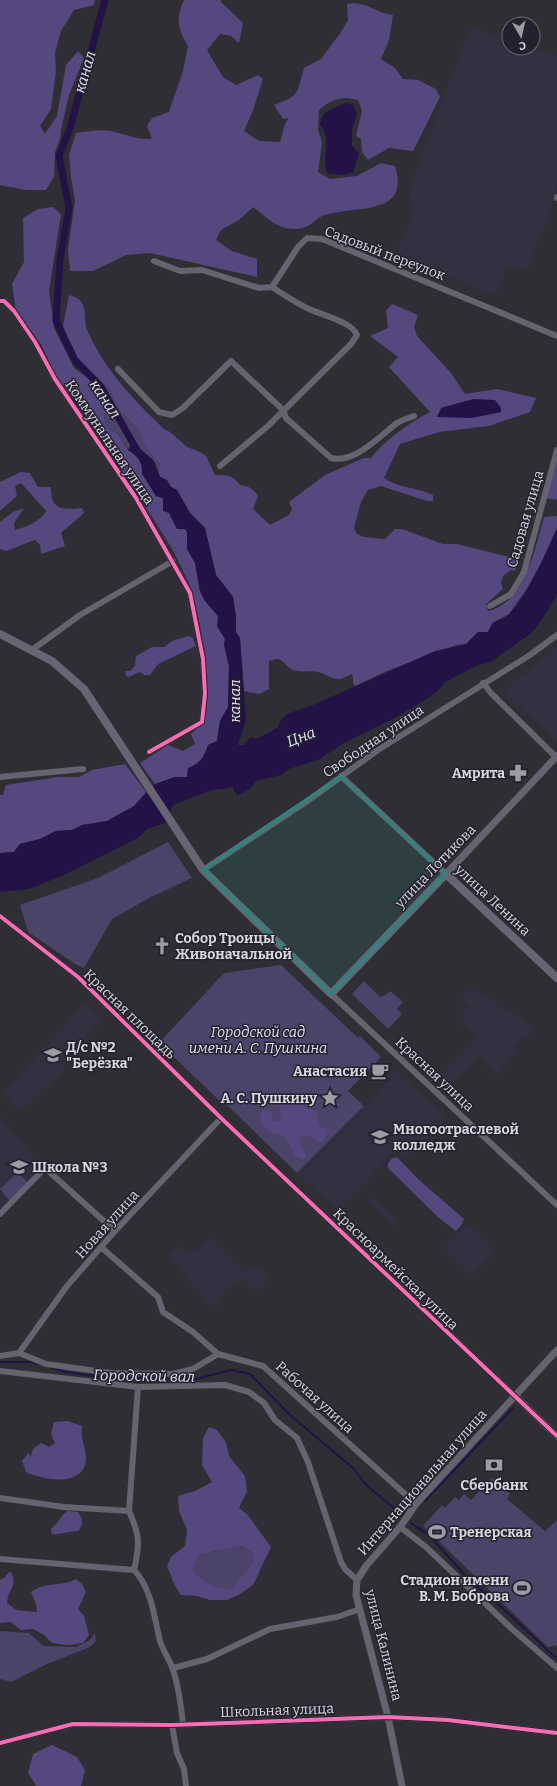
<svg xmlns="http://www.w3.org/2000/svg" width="557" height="1786" viewBox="0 0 557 1786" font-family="Bitter,serif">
  <rect width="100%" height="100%" fill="#2f2e35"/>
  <path fill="#322f40" d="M470,28L509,40V48H533L557,55V186L554,202L526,272L508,265L494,296L396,255L413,213L409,191Z
    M557,646V741L503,691Z
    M472,987L502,1008L514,1012L534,1030L513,1047L517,1051L497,1074L479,1056L450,1086L439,1076L448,1066L450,1067L478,1038L462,1023L463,1017L461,1014L469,1007L460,999Z
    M85,1003L101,1019L83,1041L60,1063L65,1070L21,1111L19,1110L4,1094L5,1092L44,1048L49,1046L52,1040Z
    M395,1070L447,1118L406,1159L395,1150L338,1211L297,1173L356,1115L391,1078L390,1076Z
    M0,1118L36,1159L38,1170L35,1175L0,1210Z
    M372,1197L397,1220L393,1225L368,1201Z
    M468,1224L496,1250L472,1274L459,1264L443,1247Z
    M211,1237L246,1273L256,1266L269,1277L257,1291L242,1279L217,1298L219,1304L211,1307L168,1255L179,1246L185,1253L198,1249Z"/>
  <path fill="#4b4368" d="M91,373L111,391L115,404L138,430L146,449L160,464V477L154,461L141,451L137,444L128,450L118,434L107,427L104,417L105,403L88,378Z
    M168,842L192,878L149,898L112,919L84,968L75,964L28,932L20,905L98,878Z
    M281,965L355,1035L358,1038L360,1036L381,1057L348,1091L364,1106L297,1173L226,1104L224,1105L159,1043L224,973Z
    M364,981L380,997L386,995L390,991L403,1002L397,1009L402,1014L388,1029L352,994Z
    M18,1172L28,1183L9,1200L0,1189Z
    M496,1478L510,1494L507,1499L545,1531L557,1520V1645L548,1647L423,1526L442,1505L445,1508L455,1497L459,1500L464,1494L471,1500L491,1479Z
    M242,1546L253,1553V1564L232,1588C216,1590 203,1582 193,1570L199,1555L218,1550Z
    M0,1631L29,1633L43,1646L76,1647L90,1640L95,1633L96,1641L90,1647L45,1665L11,1682L0,1679Z"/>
  <path fill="#54487f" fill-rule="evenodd" d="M0,0H95L94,5L74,10L61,31L55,53L56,71L51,109L40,126L45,134L57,116L66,65L78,51L84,58L69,95L62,125L60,139L55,152L54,177L46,190H25L0,185Z
    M184,0H221V2L243,23L239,43L231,36L220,34L207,50L223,77L236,85L258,75L263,79L253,110L244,131L259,141L280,142L285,124L289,118L283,119L274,105C301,95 296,94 304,68L321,59L341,32L348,20L347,4C364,0 376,13 393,15L389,40L381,59L395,68L403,79L418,80L436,89L440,97L413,151L389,148L368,160L362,152L361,139L356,136L362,111L358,100C341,96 332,99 319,110L318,130L322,142L318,172L330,179L357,176L381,163L395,166C411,217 355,205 325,215C312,219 313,229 293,229C277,229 265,216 253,207L239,220L221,230L216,240L232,251L257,259V277L150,253L126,255L93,271H70L68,250L75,200L71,177L69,155L76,133C87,131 100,129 111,131C125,134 137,140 152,139L147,126L152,118L169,112L183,71L188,46C178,30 175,18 184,0Z
    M53,207L61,214L49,291L54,328L74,368L88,378L105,403L104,417L107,427L118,434L128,450L137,455L143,467L142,474L156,496L163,498L177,529H185L187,532V548L195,563L200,591L205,601L218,616L220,631L225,639L224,645L229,666L228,707L220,721L217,741L208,745C204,757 201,763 188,768L187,777H175L155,784L140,763L168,745L183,751L195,744L191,734L205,721L208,694L205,651L193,592L174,552L139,496L72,396L57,378L41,344L16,312L12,284L24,262L23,218L38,209Z
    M69,295C92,301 81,317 88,332C105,370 135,401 164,429L170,432L187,447L200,452L206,456L215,475C227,475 233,475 240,485C249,486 253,489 258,496L253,509L270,525L289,515L292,509L289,502L325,475L364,458H371C386,439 409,423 430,412L389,367L398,357L370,336L388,328L386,311L392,304L418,315L414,327L417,336L451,373L465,394L497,389L536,398L530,412L489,426L439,432L400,444L384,478C397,488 417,487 433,495V501H427L381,486L368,490L361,502L354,528L357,534L364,537L385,539L395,529H402L443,544H457L513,558L517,564L515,571L511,570L503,576L501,583L503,589L486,604L488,611C525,602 535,549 544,517L557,516V528L541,563L526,590L509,614L492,623L488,633L478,632L466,644L457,645L387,671L355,686L353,683V676L351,674C347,676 343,679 339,679C331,679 325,674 319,672C311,670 301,673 293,670C282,665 285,655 269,661V689L259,694L244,691L240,638L236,632V617L233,597L216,575L205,528L190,513L177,490L171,487L167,480L160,477V464L146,449L138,430L115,404L111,391L76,357L63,326ZM474,399L501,412L487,414L441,408Z
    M557,463V499L556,500L546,498Z
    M21,472L30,473L38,487H51C51,510 61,510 82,508L84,513L61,533L65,546L41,554L40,545L35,540L6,551L0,549V522L13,512L24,508L14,523L15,530C26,527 41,521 46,511L21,483L15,486L17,496L0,511V482Z
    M188,636L193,638L196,646L158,664L150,675H144L140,672L128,677L126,676L125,671H130L135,666L136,656L152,647H164L172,641Z
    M125,764L146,792L134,806L107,821L82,825L72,830L56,831L40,839L20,844L14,852L0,853V795H3L6,785L58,777H79L92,770Z
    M291,1095L300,1098L305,1108L316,1111L319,1126L328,1130L325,1139L320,1143L313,1137L305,1135L299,1139L301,1146L307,1155L305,1160L295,1156L285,1136L267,1131L260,1119L261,1111H270L274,1121H281L279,1104Z
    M397,1157L419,1180L464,1219L462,1224L456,1231L439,1218L388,1168V1164L391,1159Z
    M68,1421L82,1426C80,1440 87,1449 86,1460C83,1488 43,1480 26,1472L22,1461L28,1453L31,1456L33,1449L41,1443L49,1447L55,1443L51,1434L54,1422Z
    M209,1427L217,1430L226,1442L229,1456L245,1476L247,1491L239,1508L247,1514L271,1547L253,1585L240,1594L227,1600H210L197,1596L181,1595L175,1586L167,1566L171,1557L185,1546L187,1530L179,1511L178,1496L195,1491L212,1482L202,1465L203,1438ZM242,1546L253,1553L252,1564L232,1588C216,1590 203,1582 193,1570L199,1555L218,1550Z
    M67,1511L78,1512C83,1519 84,1524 78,1531C69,1531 61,1535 52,1534L51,1529C58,1523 60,1517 67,1511Z
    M10,1571C19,1585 8,1589 7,1603L16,1610L37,1612L36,1604L31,1592C49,1580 59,1588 76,1579L82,1584L86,1592L78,1609L84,1616L89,1635L83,1643L68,1645L52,1643L44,1635L33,1629L21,1630L11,1622L0,1623V1580L4,1578Z
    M52,1745L77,1757L85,1770L81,1786H35L36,1785L28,1773L33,1754Z"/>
  <path fill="#231246" d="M346,103L353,105L357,114L352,130V146L359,153L353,172L343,175L327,173C321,158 333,138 320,125C322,109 334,109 346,103Z
    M474,399L495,400L501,408V412L472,418L437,417L441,408Z
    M135,444L154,461L160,477L167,480L171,487L177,490L190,513L205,528L216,575L233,597L236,617V632L240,638L246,720L238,745H244L251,737L257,739L278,727L281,719L287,714L313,705L435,651L466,644L478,632H488C495,616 501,623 510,613C531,589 544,557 557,528V595L539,624L529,635L490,662L478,665L445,682L437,692L420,703L393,719L342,744L320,759L289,769L281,775L256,781L250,789L237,796L232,786L228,788L212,790L173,805L165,823L147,829L138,838L66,874L29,889L0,892V853L14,852L20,844L40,839L56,831L72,830L82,825L107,821L134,806L155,784L175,777H187L188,768C201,763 204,757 208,745L217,741L220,721L228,707L229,666L224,645L225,639L217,626L218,616L205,601L200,591L195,563L187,549V532L185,529H177L169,513L163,511V498L156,496L142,473C143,462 137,456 128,450L130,446Z"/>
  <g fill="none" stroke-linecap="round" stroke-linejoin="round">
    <path stroke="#231246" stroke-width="2" d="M0,1362H32L39,1364
      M50,1367L65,1372L108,1378L196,1379L231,1370L250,1374L290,1415L354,1469L366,1485L401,1514
      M425,1501L513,1408
      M411,1523L431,1537L469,1580L498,1604L557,1659"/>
    <path stroke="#231246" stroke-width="7" d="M105,0L70,128L59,156L69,208L60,260L56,321L75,360L101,387L138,452"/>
    <path stroke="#656370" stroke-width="6" d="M557,197V198
      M154,261L180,271L202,270L259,288L272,287L298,247L307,238L322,239L557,336
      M0,301H4L14,311L35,342L55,379L136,498L190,593L203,659L205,694L202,722L149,752
      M118,369L159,412L172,415L183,408L231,361L283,410L286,418L331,458C354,464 380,436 397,423C402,420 409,418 414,416
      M220,466L268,426L351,344L357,335C352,322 322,315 309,309C296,303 284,295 272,287
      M490,606L511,594L524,572L557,450
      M32,650L80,615L173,561
      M483,683L491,693L557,758
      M341,776L446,874
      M0,777L83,769
      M203,870L306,802L378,750L530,655L557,635
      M0,916L78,977L221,1118L515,1396
      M331,994L557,1205
      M0,1214L45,1168L115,1231
      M101,1247L158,1297L163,1312L193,1332L218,1354L263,1366L416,1504
      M19,1353L67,1286L115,1231L221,1118
      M0,1356L19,1353L46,1364L111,1373L173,1374L193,1369L218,1354
      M0,1371L138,1387L225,1385L249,1392L264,1403L275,1420L297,1438L308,1462L341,1562L345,1569L357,1580
      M138,1387L129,1511C140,1536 140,1544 134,1570C152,1589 154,1617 160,1641C163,1651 170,1660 173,1670C179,1687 181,1706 183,1724
      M0,1498L64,1507L129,1511
      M400,1527L426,1547L512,1629L557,1668
      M0,1559L134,1570
      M173,1668L207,1659L270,1629L337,1617L360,1609
      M172,1725L177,1753L184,1769L186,1786
      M0,1743L73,1724L172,1725L388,1717L448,1720L557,1733"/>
    <path stroke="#656370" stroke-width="7" d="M446,874L557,756
      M515,1396L557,1436
      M402,1786L388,1717L356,1595L357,1580L366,1566L400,1527L416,1504L557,1350"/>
    <path stroke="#676574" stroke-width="8" d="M0,634L52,661L84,689L203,870L331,994L446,874L557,978"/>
    <g stroke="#23212e" stroke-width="6">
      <path id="cycleway" d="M0,301H4L14,311L35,342L55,379L136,498L190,593L203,659L205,694L202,722L149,752
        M0,916L78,977L221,1118L557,1436
        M0,1743L73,1724L172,1725L388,1717L448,1720L557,1733"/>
    </g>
    <use href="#cycleway" stroke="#f96db3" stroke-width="4"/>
  </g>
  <path fill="#2d857f" fill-opacity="0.2" stroke="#2d857f" stroke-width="3" stroke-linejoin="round" d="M341,776L446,874L331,994L203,870Z"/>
  <defs>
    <g id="pharmacy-bare" transform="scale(1.38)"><path d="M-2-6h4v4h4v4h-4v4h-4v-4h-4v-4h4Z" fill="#9d9ca4" stroke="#23212e" stroke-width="2.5" paint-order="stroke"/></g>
    <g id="church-bare" transform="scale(1.38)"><path d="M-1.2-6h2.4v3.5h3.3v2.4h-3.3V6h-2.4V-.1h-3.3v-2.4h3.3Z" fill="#9d9ca4" stroke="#23212e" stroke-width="2.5" paint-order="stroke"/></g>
    <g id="school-bare" transform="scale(1.38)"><path d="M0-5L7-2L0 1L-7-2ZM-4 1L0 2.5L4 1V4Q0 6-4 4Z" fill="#9d9ca4" stroke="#23212e" stroke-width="2.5" paint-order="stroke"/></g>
    <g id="cafe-bare" transform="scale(1.38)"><path d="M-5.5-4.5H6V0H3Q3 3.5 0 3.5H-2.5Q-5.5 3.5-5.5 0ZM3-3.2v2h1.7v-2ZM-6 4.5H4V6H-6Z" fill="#9d9ca4" stroke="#23212e" stroke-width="2.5" paint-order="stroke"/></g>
    <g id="sight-bare" transform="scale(1.38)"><path d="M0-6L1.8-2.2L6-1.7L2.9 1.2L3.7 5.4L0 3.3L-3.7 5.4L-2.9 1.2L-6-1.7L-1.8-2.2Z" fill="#9d9ca4" stroke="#23212e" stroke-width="2.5" paint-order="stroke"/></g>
    <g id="university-bare" transform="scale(1.38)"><path d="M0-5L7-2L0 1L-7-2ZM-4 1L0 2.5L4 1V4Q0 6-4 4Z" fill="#9d9ca4" stroke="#23212e" stroke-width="2.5" paint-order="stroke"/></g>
    <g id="bank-bare" transform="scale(1.38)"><path d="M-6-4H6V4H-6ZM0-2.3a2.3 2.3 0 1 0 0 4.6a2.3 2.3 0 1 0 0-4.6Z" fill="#9d9ca4" stroke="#23212e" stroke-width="2.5" paint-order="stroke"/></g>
    <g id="stadium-bare" transform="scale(1.38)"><path d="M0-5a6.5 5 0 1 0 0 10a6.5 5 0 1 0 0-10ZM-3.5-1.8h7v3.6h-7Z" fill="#9d9ca4" stroke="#23212e" stroke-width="2.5" paint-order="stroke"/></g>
  </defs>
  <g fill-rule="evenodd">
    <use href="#pharmacy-bare" x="518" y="773"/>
    <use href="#church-bare" x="162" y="946"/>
    <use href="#school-bare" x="53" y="1055"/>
    <use href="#cafe-bare" x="380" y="1071"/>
    <use href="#sight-bare" x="330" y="1098"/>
    <use href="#university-bare" x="380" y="1137"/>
    <use href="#school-bare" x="19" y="1167"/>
    <use href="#bank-bare" x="494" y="1465"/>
    <use href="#stadium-bare" x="437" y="1532"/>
    <use href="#stadium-bare" x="522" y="1588"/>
  </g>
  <g text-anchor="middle" stroke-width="3" stroke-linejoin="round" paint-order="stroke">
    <g font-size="14" fill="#d8d7e0" stroke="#23212e">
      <text transform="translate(385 253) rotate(21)" y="5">Садовый переулок</text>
      <text transform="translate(110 442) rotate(56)" y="5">Коммунальная улица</text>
      <text transform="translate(525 519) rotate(-74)" y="5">Садовая улица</text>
      <text transform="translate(373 741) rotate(-34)" y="5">Свободная улица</text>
      <text transform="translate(435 866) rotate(-46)" y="5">улица Лотикова</text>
      <text transform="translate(493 900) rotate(43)" y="5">улица Ленина</text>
      <text transform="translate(130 1014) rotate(44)" y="5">Красная площадь</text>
      <text transform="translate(435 1074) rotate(43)" y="5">Красная улица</text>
      <text transform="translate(107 1224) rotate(-48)" y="5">Новая улица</text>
      <text transform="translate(396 1269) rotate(44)" y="5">Красноармейская улица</text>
      <text transform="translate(315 1397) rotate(42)" y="5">Рабочая улица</text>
      <text transform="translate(422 1482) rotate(-49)" y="5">Интернациональная улица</text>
      <text transform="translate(384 1645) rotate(76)" y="5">улица Калинина</text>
      <text transform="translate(277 1710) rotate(-2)" y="5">Школьная улица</text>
    </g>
    <g font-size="14" font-weight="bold" fill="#d8d7e0" stroke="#23212e" text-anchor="start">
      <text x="505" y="778" text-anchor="end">Амрита</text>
      <text x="175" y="943">Собор Троицы<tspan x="175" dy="16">Живоначальной</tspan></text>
      <text x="66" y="1052">Д/с №2<tspan x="66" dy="16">"Берёзка"</tspan></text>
      <text x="367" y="1076" text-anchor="end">Анастасия</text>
      <text x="317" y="1103" text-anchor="end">А. С. Пушкину</text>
      <text x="393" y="1134">Многоотраслевой<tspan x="393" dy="16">колледж</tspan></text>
      <text x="32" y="1172">Школа №3</text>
      <text x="494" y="1490" text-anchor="middle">Сбербанк</text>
      <text x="450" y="1537">Тренерская</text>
      <text x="509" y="1585" text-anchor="end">Стадион имени<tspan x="509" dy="16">В. М. Боброва</tspan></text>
    </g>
    <g font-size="14" font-style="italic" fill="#e4e1f4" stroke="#23212e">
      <text x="258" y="1037">Городской сад<tspan x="258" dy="16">имени А. С. Пушкина</tspan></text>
    </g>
    <g font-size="15" font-style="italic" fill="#e4e1f4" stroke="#23212e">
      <text transform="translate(85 72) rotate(-74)" y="5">канал</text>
      <text transform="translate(105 399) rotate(56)" y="5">канал</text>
      <text transform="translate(235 701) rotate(-90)" y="5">канал</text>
      <text transform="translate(301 737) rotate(-21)" y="5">Цна</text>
      <text transform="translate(144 1376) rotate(1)" y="5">Городской вал</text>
    </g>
  </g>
  <g transform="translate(521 36) rotate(171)"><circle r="19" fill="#23212e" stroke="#6b6a75"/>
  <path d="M0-3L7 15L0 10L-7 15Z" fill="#9d9ca4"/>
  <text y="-6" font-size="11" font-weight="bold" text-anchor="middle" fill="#d8d7e0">С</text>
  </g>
</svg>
